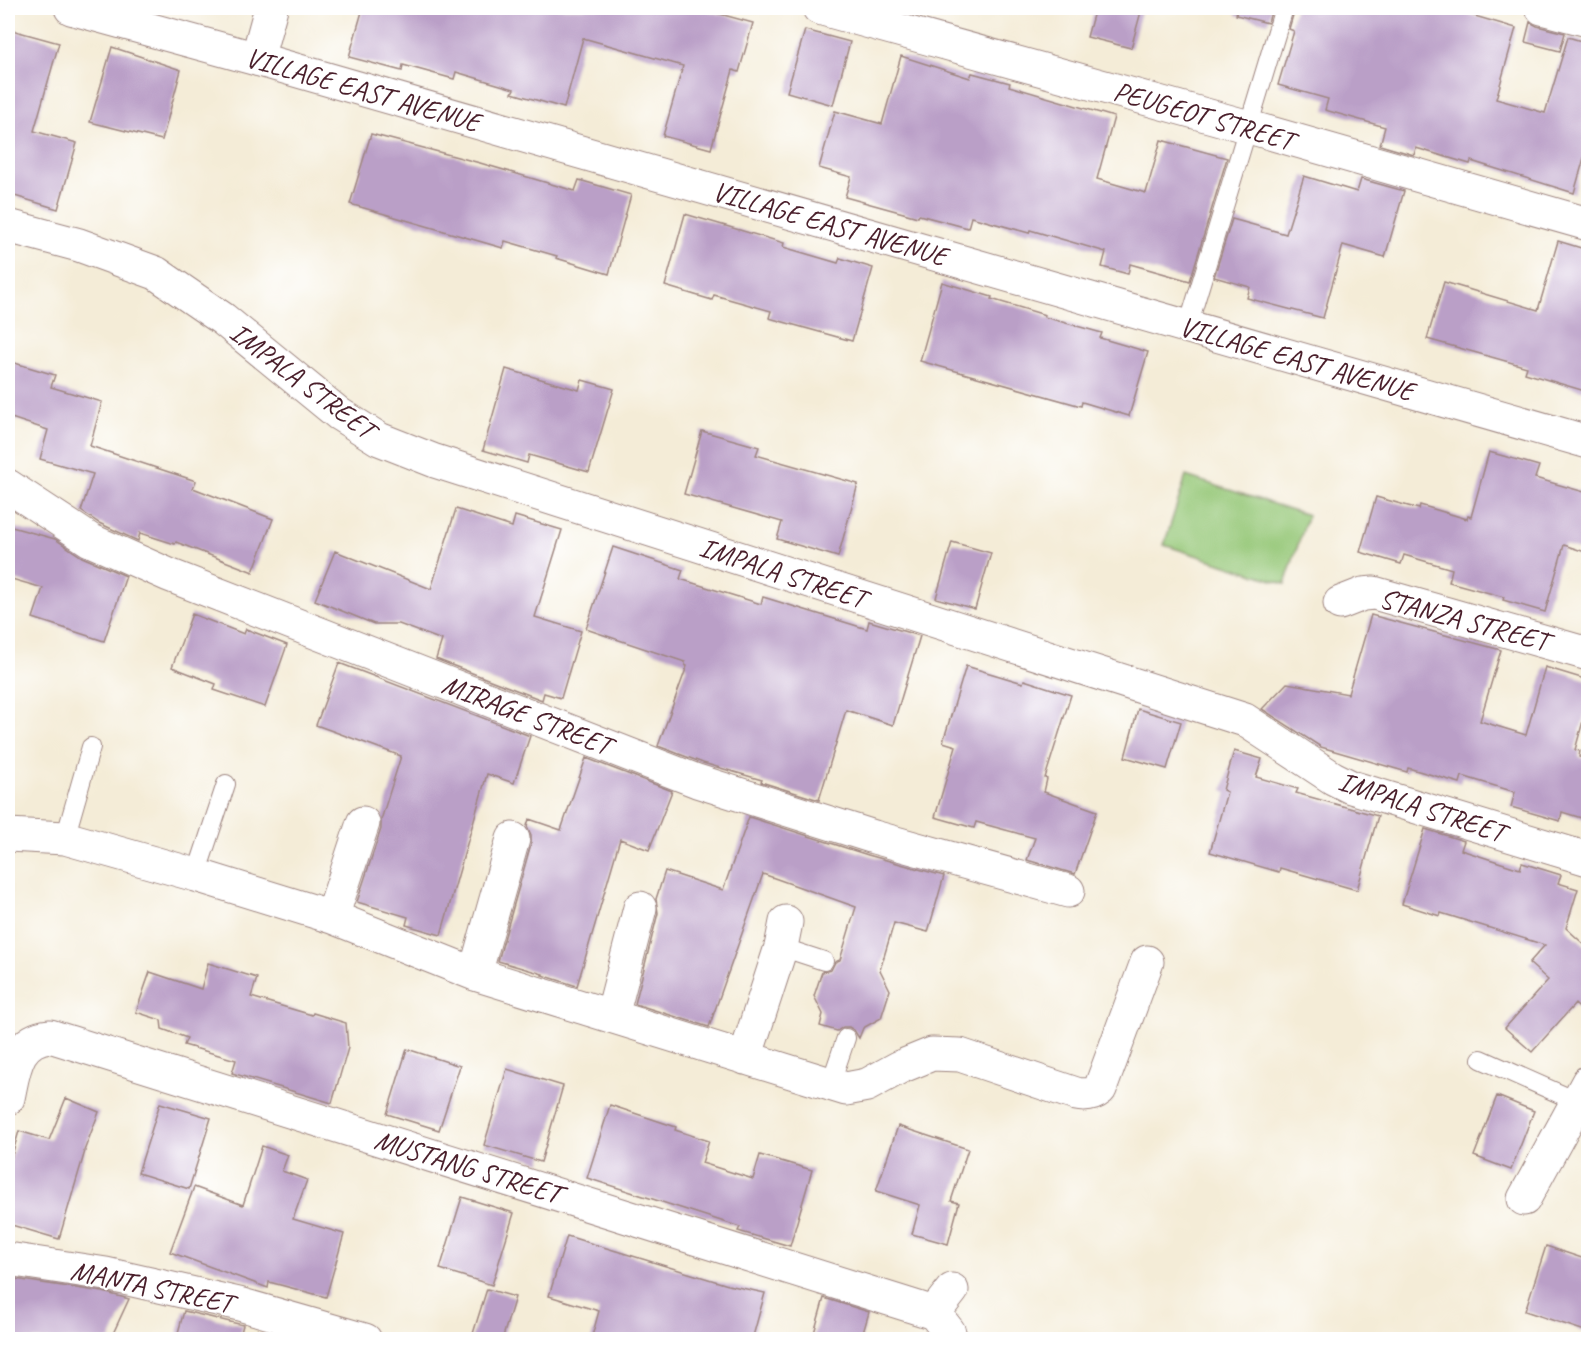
<svg xmlns="http://www.w3.org/2000/svg" width="1596" height="1347" viewBox="0 0 1596 1347" font-family="Caveat,sans-serif">
  <rect width="100%" height="100%" fill="#fff"/>
  <filter id="ink" filterUnits="userSpaceOnUse"><feTurbulence type="fractalNoise" baseFrequency=".0167" numOctaves="2"/><feDisplacementMap in="SourceGraphic" scale="12" xChannelSelector="R" yChannelSelector="G"/><feConvolveMatrix kernelMatrix="1 2 1 2 8 2 1 2 1" color-interpolation-filters="sRGB"/></filter>
  <filter id="wash" filterUnits="userSpaceOnUse"><feTurbulence type="fractalNoise" baseFrequency=".008" numOctaves="4" result="noise"/><feDisplacementMap in="SourceGraphic" scale="24" xChannelSelector="R" yChannelSelector="G"/><feGaussianBlur stdDeviation="1.35" result="paint"/><feColorMatrix in="noise" values="0 0 0 0 0 0 0 0 0 0 0 0 0 0 0 0 0 1.4 0 .05"/><feComposite in="paint" operator="in"/></filter>
  <g filter="url(#wash)">
    <rect width="100%" height="100%" fill="#f4ecd7"/>
    <path fill="#95c777" stroke="#707351" stroke-width="1.5" d="M1186,476L1308,515L1285,584L1164,545Z"/>
    <g id="blocks">
      <path fill="#ba9fc7" d="M363,8H698L753,23L739,72L733,70L711,149L663,136L683,66L583,38L564,108L512,93L514,89L456,72L454,79L403,65L402,71L349,57Z
        M1095,8H1142L1131,48L1087,37Z
        M1237,8H1272L1268,23L1236,15Z
        M1295,8H1470L1468,14L1516,28L1496,99L1545,113L1568,37L1588,43V144L1574,193L1471,161L1470,164L1416,148L1414,155L1380,145L1385,127L1325,110L1328,99L1278,85L1294,31L1289,29Z
        M1530,22L1537,26L1565,33L1560,51L1525,42Z
        M8,29L59,43L34,131L77,143L58,209L8,194Z
        M805,30L850,42L833,105L787,92Z
        M112,47L181,70L162,140L90,122Z
        M901,56L970,78L972,73L1010,83L1009,86L1114,117L1097,179L1146,193L1161,140L1227,158L1190,281L1130,264L1128,274L1102,267L1106,252L1030,230L1029,233L971,217L968,228L919,215L918,217L845,197L851,177L819,168L835,111L882,124Z
        M371,134L480,163L575,191L579,180L631,195L609,274L556,258L557,256L505,241L503,248L350,204Z
        M1304,176L1357,192L1361,179L1404,191L1385,257L1343,245L1323,318L1247,298L1250,287L1214,277L1232,219L1286,234Z
        M685,214L784,243L783,247L838,263L840,258L873,268L852,341L769,318L771,311L714,295L712,300L665,286Z
        M1558,241L1588,250V392L1525,373L1527,367L1427,339L1444,282L1538,310Z
        M942,282L992,297L991,299L1045,315L1044,317L1102,333L1100,338L1148,352L1129,416L1082,402L1081,406L920,361Z
        M8,361L55,375L51,387L102,402L90,446L196,481L193,488L273,519L253,572L176,542L175,544L140,533L138,541L99,523L81,511L93,474L40,459L48,430L8,417Z
        M506,369L579,390L582,380L614,389L589,472L529,455L527,463L483,450Z
        M702,431L759,447L756,455L858,484L838,557L777,539L782,522L684,494Z
        M1489,452L1539,466L1535,478L1588,493V553L1564,545L1545,612L1503,600L1504,597L1449,582L1452,569L1404,555L1401,564L1360,552L1376,497L1419,509L1420,505L1467,519L1468,516L1471,517Z
        M456,509L512,527L515,516L562,530L535,617L581,631L561,698L544,693L542,700L436,659L442,640L399,624H374L315,600L335,551L431,589Z
        M8,526L55,539L82,557L126,576L104,641L33,618L43,588L8,578Z
        M952,542L991,553L975,609L936,598Z
        M613,547L683,570L680,579L761,604L763,597L867,629L869,621L920,636L893,725L846,710L819,800L761,782L762,780L703,763L658,746L687,666L685,665V662L586,629Z
        M192,614L244,634L246,629L287,645L265,707L214,690L216,684L172,667Z
        M1371,615L1501,650L1480,721L1526,735L1545,667L1588,680V703L1575,750L1580,751L1579,757L1588,760V820L1562,812L1560,821L1511,807L1515,792L1462,776L1460,783L1408,768L1407,772L1321,747L1262,709L1287,683L1348,694Z
        M339,663L530,736L514,783L487,774L441,935L406,925L408,917L357,902L381,829V820L401,756L316,725Z
        M966,666L1023,683L1024,680L1071,695L1045,778L1047,779L1044,792L1097,811L1075,874L1027,860L1035,838L976,822L974,828L935,817L956,746L943,742Z
        M1138,709L1181,722L1167,769L1125,757Z
        M1234,751L1262,759L1256,777L1298,789L1296,793L1378,816L1357,890L1280,868L1279,872L1210,852L1227,792L1223,790Z
        M586,758L672,791L649,850L620,839L577,986L542,975L543,974L498,961L531,844V835L527,826L529,819L561,830Z
        M749,817L868,855L944,876L928,932L894,923L880,970L890,990L881,1018L863,1028L859,1038L854,1030L849,1027H843L837,1031L820,1026L823,1014L814,996L822,972L831,970L835,962L840,960L856,907L763,874L709,1027L635,1004L658,913L656,899L665,871L723,890Z
        M1425,829L1464,841L1461,850L1520,869L1522,863L1561,875L1558,883L1578,889L1566,928L1588,948V1016L1575,1004L1532,1052L1505,1028L1548,980L1529,963L1545,945L1441,913L1440,916L1402,904Z
        M208,963L257,978L251,997L312,1015L313,1013L346,1023L348,1048L332,1103L232,1073L236,1060L184,1045L187,1038L162,1029L161,1020L136,1012L150,972L201,989Z
        M407,1049L460,1066L439,1130L387,1114Z
        M507,1069L563,1086L541,1162L484,1145Z
        M1497,1096L1534,1111L1511,1170L1474,1156Z
        M66,1098L99,1112L84,1151H85L59,1239L8,1224V1169L19,1131L49,1140Z
        M160,1103L211,1118L189,1189L138,1173Z
        M610,1105L676,1127L675,1130L709,1141L702,1163L753,1179L760,1155L812,1170L790,1246L738,1231L740,1227L587,1178Z
        M898,1126L968,1149L951,1201L959,1203L948,1244L912,1234L920,1205L876,1191Z
        M262,1146L288,1155L282,1171L307,1180L293,1219L344,1234L326,1297L269,1282L268,1288L170,1252L194,1187L243,1205Z
        M462,1197L514,1213L492,1285L440,1269Z
        M567,1236L728,1285L765,1293L752,1340H591L599,1311L549,1296Z
        M1546,1246L1588,1260V1332L1525,1311Z
        M8,1278L103,1292L129,1299L110,1340H8Z
        M487,1289L515,1297L502,1340H471Z
        M824,1298L869,1312L861,1340H812Z
        M184,1311L243,1325L239,1340H176Z"/>
    </g>
  </g>
  <g filter="url(#ink)">
    <use href="#blocks" fill-opacity="0" stroke="#9f8681" stroke-width="1.5"/>
    <g fill="none" stroke-linecap="round" stroke-linejoin="round">
      <g stroke="#9f8681" stroke-width="20">
        <path id="lane" d="M1188,326L1284,8
          M65,838L91,747
          M196,875L226,784
          M781,947L824,961
          M1481,1059L1578,1102
          M830,1085L846,1038"/>
      </g>
      <g stroke="#9f8681" stroke-width="35">
        <path id="street" d="M819,8L1249,127L1588,224
          M1542,8L1588,20
          M257,59L271,8
          M8,226L79,245L156,273L223,319L339,414L379,439L435,461L1245,720L1333,778L1351,787L1588,859
          M8,486L90,540L169,575L697,781L874,837L1068,891
          M1340,603L1363,594L1374,593L1588,654
          M8,835L65,838L196,875L332,917L475,974L846,1089L867,1085L900,1067L932,1054L960,1055L1076,1094C1085,1096 1093,1095 1100,1089L1147,962
          M332,917L363,823
          M475,974L513,839
          M612,1016L640,908
          M745,1058L781,947L786,922
          M8,1098C14,1070 16,1039 50,1036L934,1313L949,1332L950,1340
          M1524,1199L1588,1082
          M8,1259L106,1274L239,1304L365,1340
          M934,1313L952,1290"/>
      </g>
      <g stroke="#9f8681" stroke-width="35">
        <path id="secondary" d="M71,8L257,59L1588,442"/>
      </g>
      <use href="#lane" stroke="#fff" stroke-width="18"/>
      <use href="#street" stroke="#fff" stroke-width="33"/>
      <use href="#secondary" stroke="#fff" stroke-width="33"/>
    </g>
  </g>
  <g text-anchor="middle" stroke-width="4.5" stroke-linejoin="round" paint-order="stroke">
    <g font-size="28" fill="#4a1f2b" stroke="#fff">
      <text transform="translate(363 89) rotate(16)" y="10">VILLAGE EAST AVENUE</text>
      <text transform="translate(1204 115) rotate(16)" y="10">PEUGEOT STREET</text>
      <text transform="translate(830 223) rotate(16)" y="10">VILLAGE EAST AVENUE</text>
      <text transform="translate(1297 358) rotate(16)" y="10">VILLAGE EAST AVENUE</text>
      <text transform="translate(303 380) rotate(37)" y="10">IMPALA STREET</text>
      <text transform="translate(783 572) rotate(18)" y="10">IMPALA STREET</text>
      <text transform="translate(1464 619) rotate(15)" y="10">STANZA STREET</text>
      <text transform="translate(527 714) rotate(21)" y="10">MIRAGE STREET</text>
      <text transform="translate(1422 806) rotate(18)" y="10">IMPALA STREET</text>
      <text transform="translate(468 1166) rotate(17)" y="10">MUSTANG STREET</text>
      <text transform="translate(152 1286) rotate(12)" y="10">MANTA STREET</text>
    </g>
  </g>
  <rect width="1596" height="1347" fill="none" stroke="#fff" stroke-width="30"/>
</svg>
